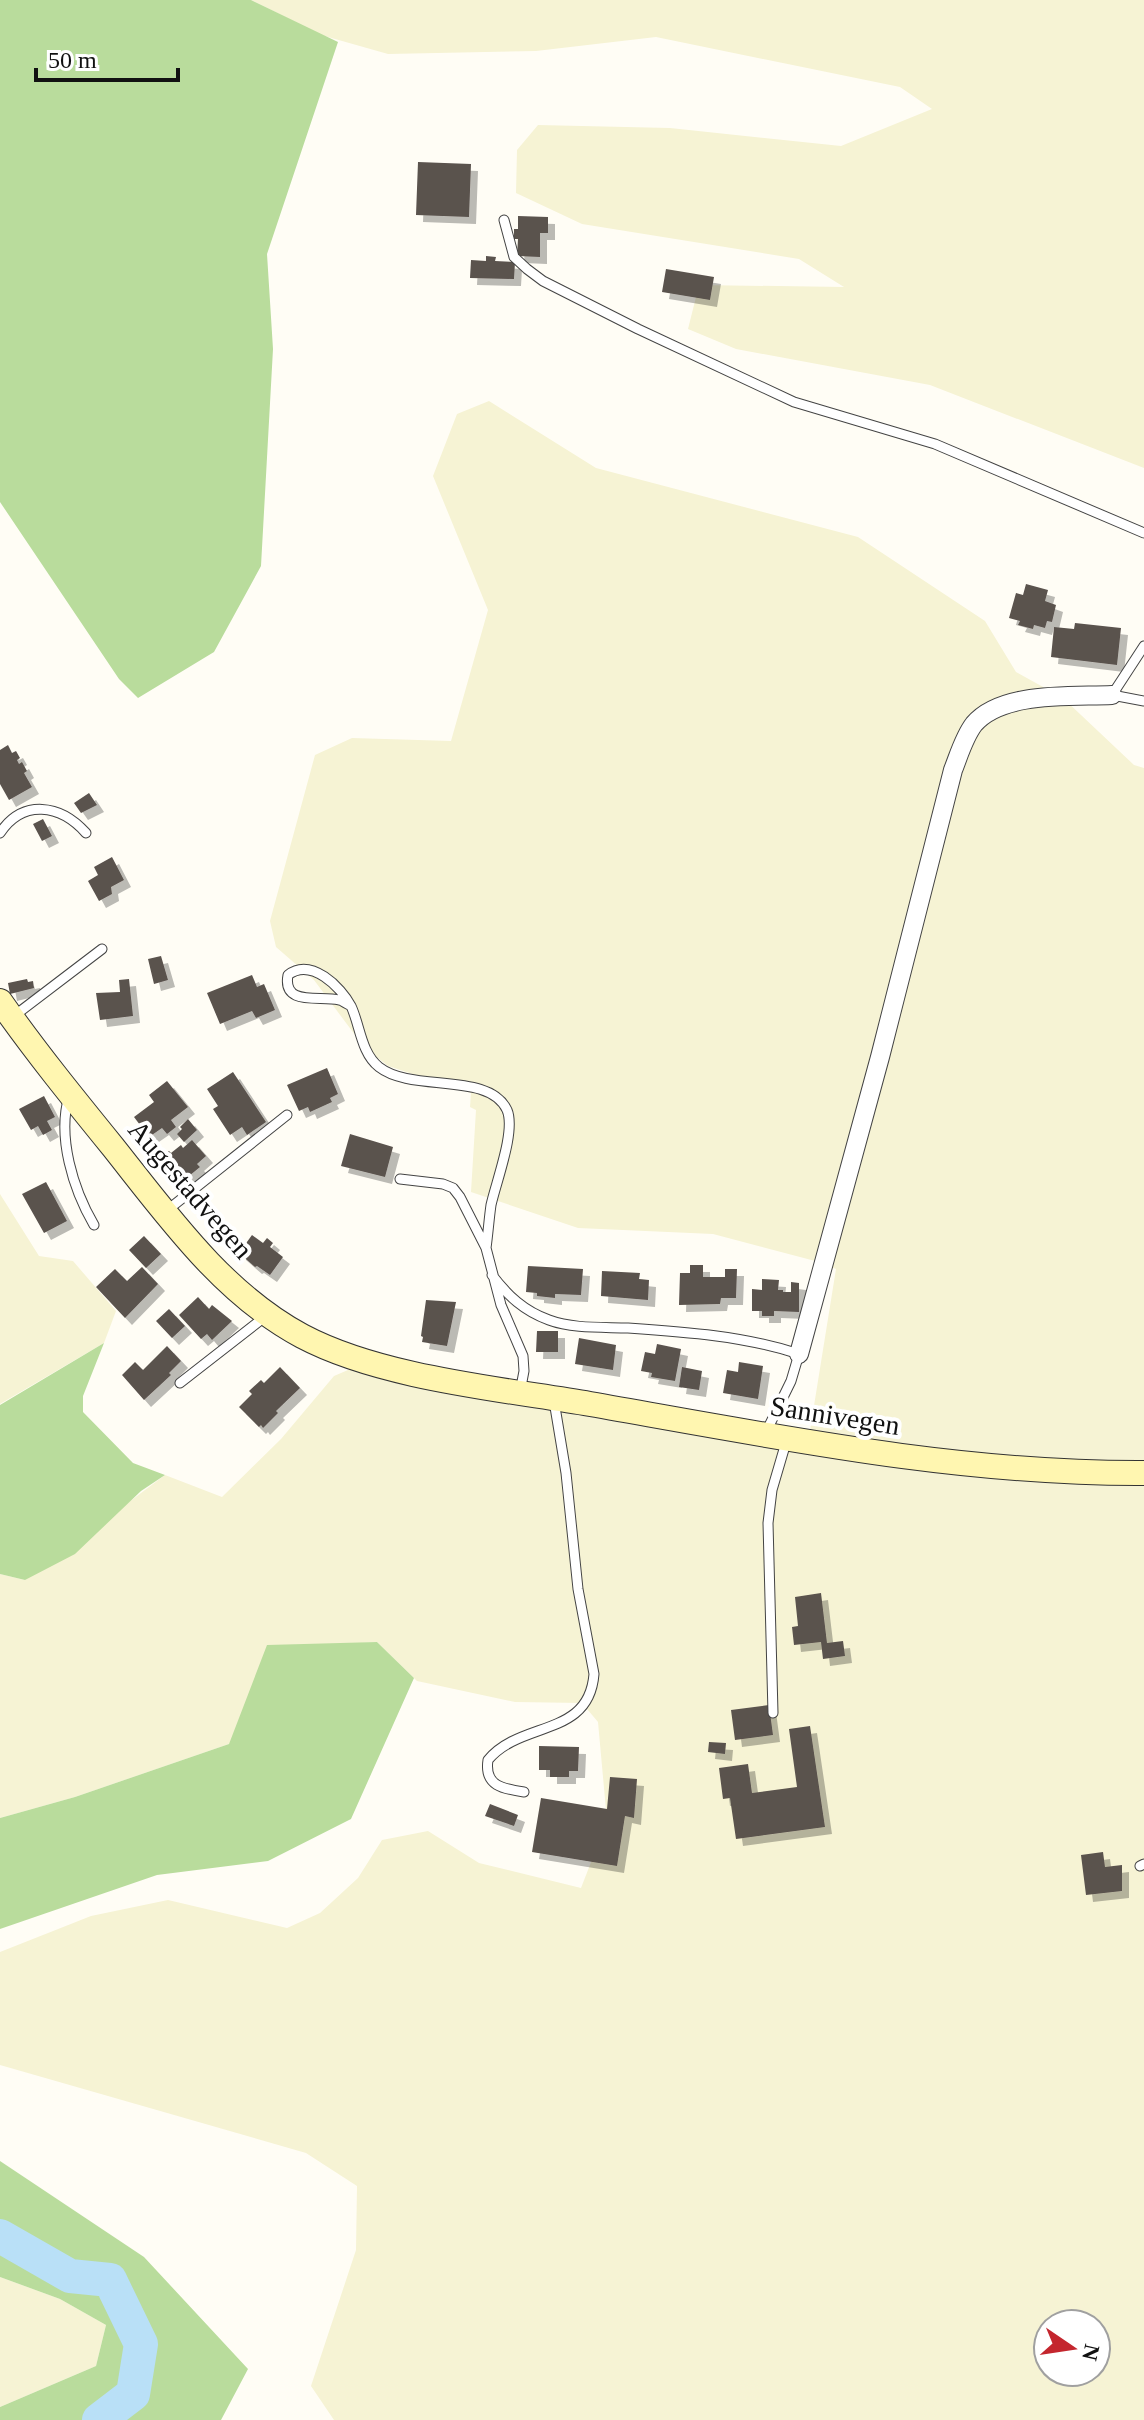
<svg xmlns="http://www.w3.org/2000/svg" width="1144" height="2420" viewBox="0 0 1144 2420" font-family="Georgia,serif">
  <defs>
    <filter id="shadow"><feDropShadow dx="7" dy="7" stdDeviation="0" flood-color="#0004"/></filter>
  </defs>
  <rect width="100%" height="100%" fill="#fffdf5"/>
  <path fill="#f6f3d4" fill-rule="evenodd" d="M251,0H1144V468L930,385L736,349L688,329L699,285L844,287L799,259L582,224L516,193L517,150L538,125L670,128L841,146L932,109L900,87L656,37L536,51L388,54L321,35Z
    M489,401L596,468L858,537L985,621L1016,672L1063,698L1134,765L1144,768V2420H334L311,2386L356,2250L357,2186L306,2153L0,2065V1952L91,1916L168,1900L287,1928L320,1913L358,1878L382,1840L428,1831L479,1863L581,1888L607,1821L598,1722L582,1703L515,1702L417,1681L377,1642L329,1645L229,1744L75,1797L0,1818V1574L25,1580L165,1475L222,1497L281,1439L334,1376L355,1367L808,1443L836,1269L819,1262L713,1234L578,1228L471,1192L476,1110L470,1107L471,1093L388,1066L364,1047L314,980L276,947L270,921L315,755L352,738L451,741L488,610L433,476L457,414ZM1048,2324H1096V2372H1048Z
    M0,1194L39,1256L73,1261L116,1311L104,1343L0,1404Z
    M0,2277L60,2299L106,2325L96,2366L0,2407Z"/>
  <path fill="#b9dc9c" d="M0,0H251L338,42L267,254L273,349L261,566L214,652L138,698L119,679L0,502Z
    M104,1343L83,1396V1412L133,1463L165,1475L141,1491L75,1554L25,1580L0,1574V1405Z
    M377,1642L414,1678L351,1819L268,1861L157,1875L0,1929V1818L75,1797L229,1744L267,1645Z
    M0,2161L144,2257L248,2369L221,2420H0V2407L96,2366L106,2325L60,2299L0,2277Z"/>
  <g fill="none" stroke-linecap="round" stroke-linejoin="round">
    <path stroke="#b9e0f7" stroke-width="34" d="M0,2236L70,2276L110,2280L141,2344L133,2394L99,2420"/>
  </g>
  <path fill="#5a524d" filter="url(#shadow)" d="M418,162L471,164L469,217L416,215Z
    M518,216L548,217V233H540V257L517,256L518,239H514V229H518Z
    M486,256L496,257L495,261L515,262L514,279L470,278L471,260L486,261Z
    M666,269L714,277L710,300L662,292Z
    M1026,584L1048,590L1045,601L1056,605L1052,622L1047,621L1045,628L1034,625L1033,629L1018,625L1020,621L1009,618L1016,593L1023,595Z
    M1075,623L1121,628L1117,665L1051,657L1054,627L1074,629Z
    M8,745L12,753L16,751L20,758L17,760L19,764L22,762L27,771L24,773L32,787L9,800L0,784V750Z
    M89,793L97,805L81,813L74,803Z
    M43,819L52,836L42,841L33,824Z
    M112,857L124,880L111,887L112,894L99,901L88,881L98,875L94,867Z
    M161,956L168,980L154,984L148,959Z
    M252,975L257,987L264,984L275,1010L256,1018L252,1011L220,1024L207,993Z
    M27,979L28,982L33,981L34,988L10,994L8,983Z
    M129,979L133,1016L100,1020L96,993L120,992L119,980Z
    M327,1068L338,1094L330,1098L332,1102L310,1112L308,1107L299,1111L287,1085Z
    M233,1072L266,1122L247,1135L242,1127L230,1135L213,1109L218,1106L207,1089Z
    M167,1081L188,1107L171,1120L176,1127L167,1134L162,1128L149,1137L134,1117L154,1102L149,1095Z
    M44,1096L55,1117L47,1121L52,1130L43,1135L38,1126L31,1130L19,1109Z
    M188,1119L197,1130L184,1142L177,1134L182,1129L180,1127Z
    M350,1134L393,1147L385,1177L341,1166Z
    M192,1140L206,1156L197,1164L200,1167L178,1185L158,1161L169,1151L171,1153L181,1145L183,1148Z
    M46,1182L67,1221L44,1233L22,1194Z
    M252,1235L263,1243L267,1238L273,1243L270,1247L283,1257L270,1275L257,1266L255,1267L239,1253Z
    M144,1236L161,1254L146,1268L129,1250Z
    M690,1265H703V1277H725V1269H737L736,1298H721L720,1304L679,1305L680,1273H690Z
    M528,1266L583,1269L581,1295L555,1294V1298L537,1296V1293L526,1292Z
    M142,1267L158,1284L125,1318L96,1287L115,1269L127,1281Z
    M602,1271L640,1273L639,1279L649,1280L648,1300L601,1296Z
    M762,1279L779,1280L778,1290H783V1292H791V1282L799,1283V1312L774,1311V1316H762V1311H752V1289L762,1290Z
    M198,1297L209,1309L212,1305L232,1321L212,1340L207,1334L201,1339L179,1315Z
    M426,1300L456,1302L447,1346L422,1342L423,1337L421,1336Z
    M169,1309L185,1326L172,1338L156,1321Z
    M537,1331H558V1352H536Z
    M579,1338L616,1345L613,1370L575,1364Z
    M657,1344L681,1349L675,1381L651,1377L652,1373L641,1371L645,1352L655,1354Z
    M167,1346L181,1361L169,1373L171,1375L144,1400L122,1375L135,1362L143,1370Z
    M739,1362L763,1366L758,1399L723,1393L727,1370L738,1372Z
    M280,1367L300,1388L276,1411L278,1413L263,1428L261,1425L259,1427L239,1407L252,1394L249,1391L261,1380L264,1383Z
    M682,1367L702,1371L699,1390L679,1387Z
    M821,1593L827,1643L843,1641L845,1656L823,1659L821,1642L794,1645L792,1627L798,1626L795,1597Z
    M769,1705L773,1735L735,1740L731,1710Z
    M810,1726L825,1827L736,1839L730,1798L723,1799L719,1768L748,1764L752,1793L797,1787L789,1729Z
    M709,1742L726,1743L725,1754L708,1752Z
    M539,1746L579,1747L578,1771H569V1777H550V1770H539Z
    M610,1777L637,1779L634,1818L625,1816L617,1866L532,1852L541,1798L607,1809Z
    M490,1804L518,1815L514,1826L485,1816Z
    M1103,1852L1105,1867L1122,1865V1891L1086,1895L1081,1855Z"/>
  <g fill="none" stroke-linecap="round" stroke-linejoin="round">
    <g stroke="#444" stroke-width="11">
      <path id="service" d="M504,220L514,257L527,269L543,281L638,329L794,402L935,444L1144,533
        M1144,646L1112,695L1144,701
        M0,833C23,799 60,804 86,833
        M351,1006C349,1005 341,1000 339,1000C321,995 282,1007 288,975C311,957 341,987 351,1006C360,1025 361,1053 379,1067C412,1093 489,1071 507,1110C516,1131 496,1182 491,1205C489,1219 488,1234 486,1248
        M14,1016L102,949
        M69,1096C57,1137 73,1189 94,1225
        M400,1179L443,1184L453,1188L460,1197L486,1248L501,1305L523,1356L524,1371L520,1392
        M165,1212L287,1115
        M492,1275C508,1296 524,1311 549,1320C573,1329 603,1327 628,1328C686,1332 744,1336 799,1354L791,1381L766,1432
        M180,1383L266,1316
        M773,1713L768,1523L772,1490L787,1439
        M524,1792C503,1789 484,1786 488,1760C521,1720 589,1738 594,1674L578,1589L566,1473L554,1401
        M1140,1866L1144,1864"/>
    </g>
    <g stroke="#444" stroke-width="20">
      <path id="minor" d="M799,1354L880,1057L953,770C959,755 964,737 974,724C1002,691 1072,697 1112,695"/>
    </g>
    <g stroke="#333" stroke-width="26">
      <path id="secondary" d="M0,1001C35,1051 74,1099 113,1147C167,1215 223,1294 302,1336C381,1378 502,1389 590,1404C773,1436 957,1474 1144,1473"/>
    </g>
    <use href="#service" stroke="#fff" stroke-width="9"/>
    <use href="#minor" stroke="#fff" stroke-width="18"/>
    <use href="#secondary" stroke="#fff6b0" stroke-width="24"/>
  </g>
  <g text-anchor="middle" stroke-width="8" stroke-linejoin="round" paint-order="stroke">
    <g font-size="28" fill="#111" stroke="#fff">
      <text transform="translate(191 1189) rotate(49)" y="10">Augestadvegen</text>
      <text transform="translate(835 1415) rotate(9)" y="10">Sannivegen</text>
    </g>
  </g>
  <g transform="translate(1072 2348) rotate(103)"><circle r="38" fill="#ffffff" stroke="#a0a0a0" stroke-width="2"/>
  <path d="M0-6L14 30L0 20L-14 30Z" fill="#c4262e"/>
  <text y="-12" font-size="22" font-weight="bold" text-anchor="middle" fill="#111111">N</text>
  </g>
  <path d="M36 68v12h142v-12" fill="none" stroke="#111111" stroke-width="4"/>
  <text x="48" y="68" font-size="24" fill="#111111" stroke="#ffffff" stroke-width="6" paint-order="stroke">50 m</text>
</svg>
